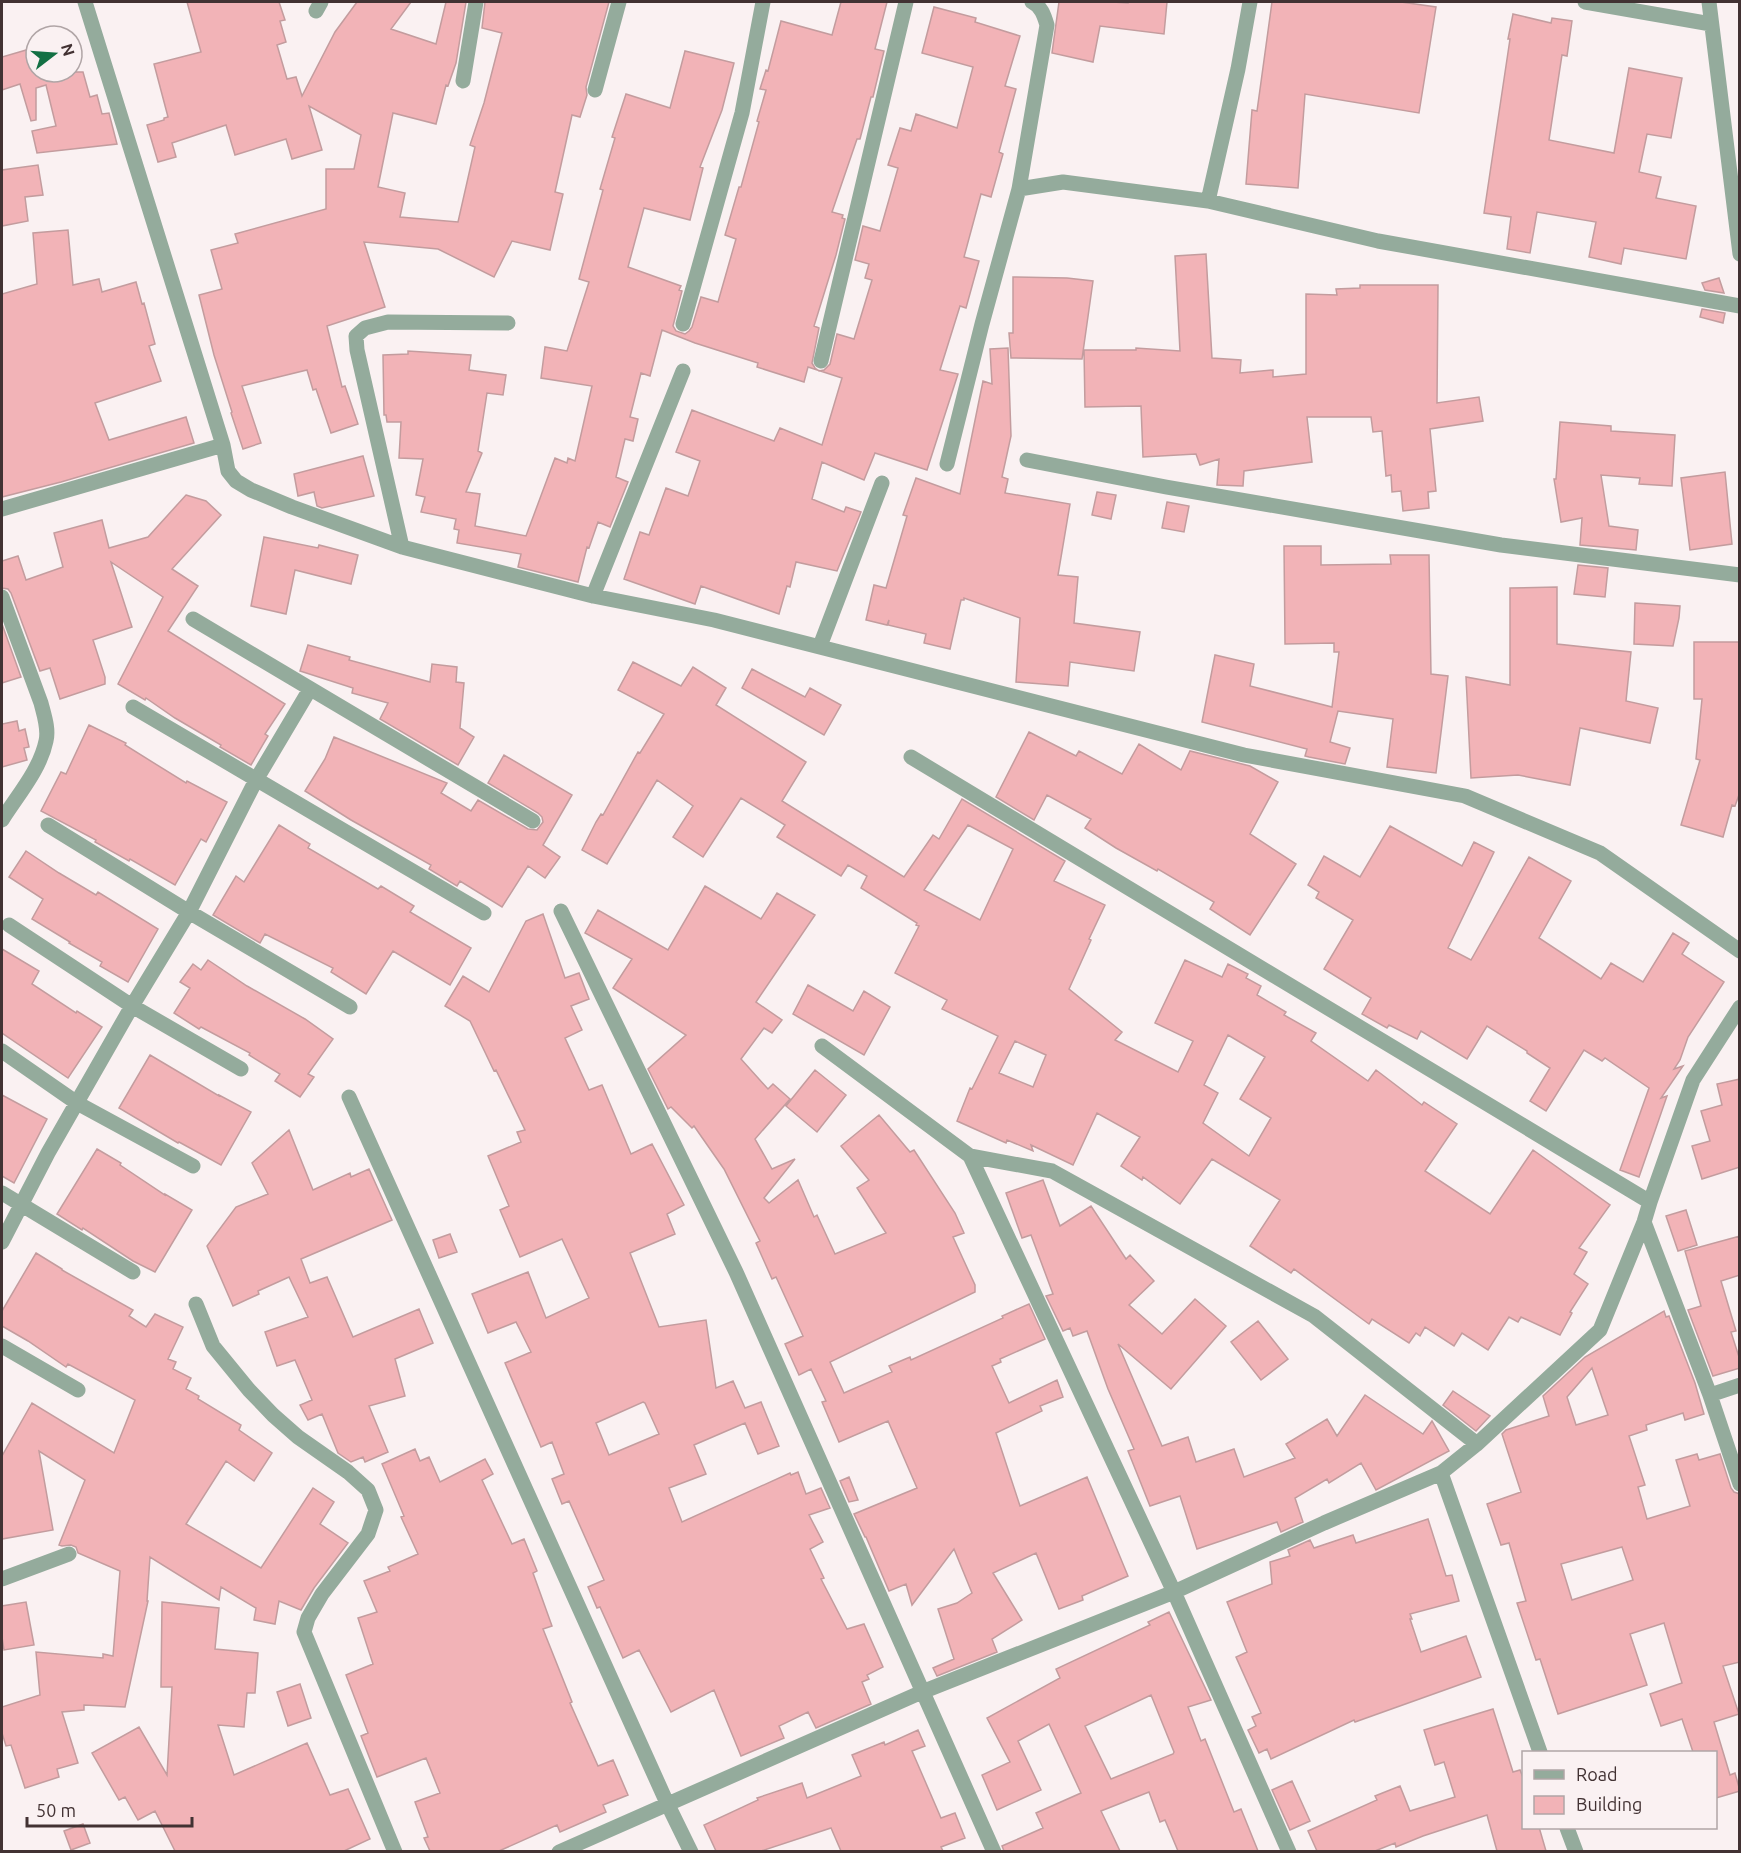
<svg xmlns="http://www.w3.org/2000/svg" width="1741" height="1853" viewBox="0 0 1741 1853" font-family="Ubuntu,sans-serif">
  <rect width="100%" height="100%" fill="#faf1f2"/>
  <path fill="#f2b3b7" stroke="#c39c9e" stroke-width="1.5" fill-rule="evenodd" d="M187,2H279L285,20L280,21L286,42L277,45L287,79L296,77L302,96L335,32L357,2H411L391,29L436,44L446,2H466L456,63L448,86L446,85L436,124L393,113L378,187L405,193L400,217L458,222L475,147L470,145L484,103L502,33L482,28L485,2H609L586,87L587,95L580,117L572,115L555,192L563,194L550,250L512,241L494,277L438,249L364,242L385,307L327,326L342,387L345,386L358,424L331,433L316,389L313,390L307,370L242,386L261,443L243,449L231,413L232,412L214,355L199,295L222,289L211,250L238,243L235,234L326,209V169H354L361,135L309,106L322,150L292,159L286,139L235,155L226,125L172,143L176,157L158,162L147,125L164,120V118L168,117L154,64L201,52Z
    M841,2H887L875,49L884,51L873,97H871L860,139H857L832,212L843,215L842,218L845,219L836,255L814,326L819,328L812,363L815,368L819,371L824,370L830,364L837,334L854,339L872,280L865,278L869,264L855,260L863,226L880,231L898,168L888,165L900,128L911,131L916,114L957,128L973,67L922,53L934,7L976,18L975,22L1020,36L1005,86L1016,89L999,152L1003,154L991,197L981,194L964,257L979,261L966,308L960,306L940,370L958,374L927,470L875,453L864,480L822,462L812,499L844,512L846,507L861,512L837,571L796,562L790,587L787,586L779,614L701,586L695,604L624,579L640,532L649,535L666,488L688,496L700,461L676,452L692,410L774,441L780,428L822,445L842,378L808,367L804,382L757,367L758,363L695,343L662,330L650,376L641,373L630,417L638,419L633,441L625,439L616,477L628,482L610,527L598,522L589,548L587,547L578,582L518,567L521,554L457,543L459,530L454,529L456,519L421,512L425,497L416,495L423,459L399,458L401,422H387L386,415H384L383,355L408,354V351L471,355L469,370L506,375L503,395L487,393L478,451L482,453L466,492L480,494L475,526L526,536L555,458L567,463L568,458L575,461L592,386L541,378L545,347L567,351L589,282L579,279L603,190L600,189L615,138L612,137L626,94L670,108L685,51L734,63L722,110L700,167L703,168L690,220L644,208L628,267L681,286L679,290L682,291L673,326L676,331L685,334L689,331L692,327L701,297L718,302L736,239L725,235L739,187H741L759,122L757,121L766,90L760,89L766,70L768,71L781,21L832,35Z
    M1059,2H1112L1128,3V2H1167L1164,34L1100,26L1093,62L1052,53Z
    M1272,2H1401L1436,7L1419,113L1305,94L1298,188L1246,184L1252,110L1257,111Z
    M1513,14L1551,23L1552,18L1572,21L1567,56L1562,55L1549,140L1614,153L1629,68L1682,78L1671,138L1647,134L1639,172L1661,177L1656,198L1696,206L1686,259L1624,248L1621,264L1589,257L1596,222L1537,212L1530,253L1507,249L1511,217L1484,213L1510,39H1508Z
    M33,48L36,58V72H83L90,97L97,95L102,114L109,113L117,144L37,153L32,131L56,126L46,85L36,88V120L31,121L20,84L2,90V57Z
    M38,165L43,195L25,197L28,221L2,226V170Z
    M68,230L73,285L99,279L102,292L136,282L142,304L144,303L155,344L149,346L161,381L95,403L109,440L186,417L194,443L61,482L2,497V294L37,284L33,233Z
    M1206,254L1212,358L1241,360L1240,373L1273,370V377L1306,374V294L1337,295L1336,289L1360,288V285H1438L1437,403L1479,397L1483,421L1430,429L1436,491L1428,492L1429,508L1403,511L1401,491L1392,492L1391,475L1386,476L1382,431L1373,432L1371,417H1307L1312,462L1244,471L1243,486L1217,485L1219,459L1200,465L1196,454L1143,457L1141,406L1085,407L1084,350H1136V348L1180,351L1175,256Z
    M1013,277L1067,278L1093,281L1082,359L1011,358L1009,333H1013Z
    M1719,278L1724,293L1705,290L1702,283Z
    M1702,309L1725,313L1723,323L1700,317Z
    M1008,348L1011,436L1002,477L1008,479L1005,493L1070,504L1058,575L1078,577L1074,623L1140,632L1134,671L1070,662L1068,686L1016,682L1020,618L964,598V600H961L950,649L924,643L926,634L888,625L889,620L887,625L866,620L874,585L886,588L907,516L903,515L916,478L960,494L983,381L992,384L990,349Z
    M1560,422L1611,426V431L1675,435L1672,486L1639,484L1640,478L1601,475L1609,526L1638,530L1636,550L1580,545L1582,518L1561,522L1554,479H1556Z
    M363,456L374,496L322,508L317,506L314,492L298,496L294,474Z
    M1725,472L1732,544L1690,550L1681,478Z
    M1097,492L1116,495L1111,519L1092,515Z
    M186,495L206,501L221,515L172,569L198,586L168,631L285,704L265,734L268,736L251,765L220,747L221,745L175,718L146,698L145,700L118,684L163,597L111,562L132,627L93,640L105,677V684L60,699L50,668L40,671L11,593L8,589L2,588V561L18,556L26,580L63,567L54,533L102,520L109,548L148,537Z
    M1167,502L1189,506L1184,532L1162,528Z
    M264,537L318,548L319,545L358,555L351,584L295,570L286,614L251,606Z
    M1284,546H1321V565L1391,564L1390,555H1429L1431,674L1448,676L1436,773L1387,767L1393,719L1338,711L1330,742L1350,748L1345,764L1309,757L1305,756L1307,749L1202,722L1215,655L1254,664L1250,686L1332,707L1339,652H1334V643L1285,644Z
    M1578,565L1608,568L1605,597L1574,594Z
    M1557,587V644L1631,652L1626,701L1658,708L1650,743L1580,728L1570,785L1518,775L1471,778L1466,677L1510,685V588Z
    M1635,603L1680,606L1679,618L1673,646L1634,644Z
    M2,624L21,677L2,683Z
    M1694,642H1740V792L1735,806L1732,805L1723,837L1681,825L1700,760L1696,759L1702,699H1694Z
    M308,645L350,657L349,660L430,682L432,664L457,667L456,682L464,683L460,728L474,737L458,765L380,719L388,703L352,693L353,688L300,671Z
    M633,662L681,686L693,667L726,688L716,705L806,762L782,801L904,877L933,835L939,839L962,799L1065,861L1054,881L1105,905L1089,939L1091,940L1069,989L1122,1032L1115,1040L1178,1072L1193,1041L1155,1023L1185,960L1222,977L1228,964L1248,974L1246,978L1261,986L1257,995L1286,1012L1284,1015L1316,1033L1311,1041L1368,1081L1376,1070L1422,1105L1424,1102L1457,1124L1425,1171L1490,1214L1533,1150L1610,1205L1579,1248L1587,1252L1574,1274L1588,1284L1570,1312L1572,1313L1560,1335L1521,1317L1518,1322L1509,1317L1488,1350L1462,1333L1454,1346L1425,1327L1420,1336L1416,1333L1409,1343L1372,1319L1369,1324L1294,1269L1291,1273L1250,1246L1280,1200L1212,1159L1180,1204L1143,1177L1142,1180L1121,1166L1140,1137L1097,1113L1073,1165L1031,1145L1033,1151L1007,1140L1006,1143L957,1121L970,1088L972,1089L998,1036L942,1009L947,1000L895,973L919,926L916,925L917,923L861,888L867,876L848,865L841,876L777,837L785,825L741,798L703,857L673,837L693,806L657,780L607,864L582,850L596,822L601,814L603,815L638,752L640,753L664,714L618,690ZM968,825L1013,849L980,920L924,890ZM1228,1035L1265,1057L1240,1099L1271,1118L1249,1156L1203,1123L1218,1093L1204,1085ZM1015,1041L1046,1055L1033,1087L999,1073Z
    M752,669L805,697L810,688L841,705L824,735L742,688Z
    M17,721L19,731L25,729L29,747L24,748L27,760L2,767V724Z
    M89,725L126,743L125,745L186,783L187,781L227,802L206,842L201,839L175,885L130,859L129,861L95,842L96,840L41,811L61,772L66,774Z
    M1029,732L1076,756L1079,751L1122,774L1139,744L1181,770L1190,751L1250,766L1278,782L1250,834L1296,864L1250,935L1210,909L1214,902L1158,869L1157,871L1116,848L1085,828L1091,819L1047,795L1034,820L996,797Z
    M334,737L447,783L441,793L471,811L478,800L528,829L537,830L543,822L542,817L538,813L488,783L504,755L572,795L543,845L560,857L545,878L528,866L502,907L460,881L457,886L429,869L431,865L351,820L305,791L325,759Z
    M279,825L310,844L308,848L378,889L381,886L414,906L410,912L471,948L450,985L393,951L366,994L331,972L333,968L265,934L260,943L213,915L236,876L244,882Z
    M1390,826L1462,866L1474,842L1494,852L1448,948L1471,960L1529,857L1571,881L1539,938L1601,979L1611,963L1643,982L1673,933L1689,943L1682,954L1724,982L1688,1037L1680,1060L1674,1069L1683,1066L1661,1098L1667,1096L1639,1177L1620,1170L1649,1088L1605,1058L1602,1061L1584,1050L1546,1111L1530,1101L1550,1068L1527,1053V1051L1487,1026L1467,1059L1421,1031L1417,1039L1389,1025L1387,1028L1362,1014L1371,998L1324,969L1353,920L1316,898L1319,892L1308,885L1324,856L1360,877Z
    M26,851L59,873L96,895L98,892L158,929L128,982L100,966L102,962L69,943L70,942L32,919L43,899L9,877Z
    M705,886L761,919L777,893L815,915L756,1002L782,1020L772,1033L764,1028L741,1059L768,1089L773,1084L790,1099L755,1139L772,1169L795,1159L764,1198L769,1203L798,1180L814,1217L817,1215L835,1254L886,1233L857,1188L869,1180L841,1146L879,1115L910,1152L914,1150L955,1213L964,1233L953,1237L975,1285V1292L830,1362L844,1393L892,1372L889,1366L910,1357L911,1360L1003,1318L1002,1316L1029,1304L1045,1339L1000,1359L1001,1362L992,1366L1009,1403L1057,1380L1063,1397L1040,1406L1042,1411L996,1433L1020,1506L1087,1477L1128,1576L1082,1596L1083,1600L1059,1609L1036,1553L993,1573L1022,1620L992,1639L997,1652L937,1676L933,1668L954,1659L938,1609L957,1603L972,1593L954,1549L912,1605L906,1584L889,1591L866,1537H865L854,1514L917,1488L888,1421L839,1442L822,1402L826,1401L811,1369L799,1375L785,1344L803,1336L776,1277L772,1279L756,1243L760,1241L724,1169L694,1126L692,1128L671,1107L668,1109L648,1069L686,1035L613,988L632,959L585,933L598,910L668,950Z
    M543,914L565,978L579,973L589,999L571,1006L582,1030L565,1038L589,1090L602,1085L631,1154L652,1144L684,1205L667,1214L675,1234L630,1253L659,1327L706,1320L716,1388L733,1381L745,1408L761,1402L779,1446L758,1454L745,1423L694,1445L706,1474L669,1488L682,1522L790,1473L791,1475L798,1472L806,1494L821,1488L830,1508L809,1515L823,1542L810,1549L824,1578L821,1579L847,1629L864,1624L883,1667L867,1675L869,1679L862,1682L871,1704L816,1728L808,1712L779,1726L784,1738L741,1756L714,1690L671,1712L639,1650L623,1658L600,1607L597,1608L588,1587L604,1580L569,1501L562,1504L552,1479L564,1474L552,1442L541,1447L505,1363L531,1352L516,1322L488,1333L472,1294L528,1272L546,1318L589,1298L562,1239L520,1257L500,1210L509,1206L488,1156L521,1142L517,1132L525,1130L496,1070L494,1071L470,1021L445,1006L463,976L489,992L526,921ZM643,1402L645,1403L659,1434L609,1455L596,1423Z
    M2,949L39,971L32,984L76,1013L77,1011L102,1027L68,1078L2,1033Z
    M208,960L247,986L305,1019L333,1039L308,1074L314,1077L300,1097L275,1081L280,1074L249,1055L250,1053L201,1027L199,1029L174,1013L190,988L180,982L193,964L201,970Z
    M808,985L853,1011L864,991L890,1007L864,1055L793,1014Z
    M150,1055L219,1096V1095L251,1112L221,1165L179,1142L178,1143L119,1108Z
    M815,1070L846,1095L817,1132L786,1106Z
    M1740,1079V1167L1702,1179L1692,1146L1710,1141L1701,1111L1722,1105L1717,1084Z
    M2,1095L47,1119L14,1183L2,1176Z
    M289,1130L313,1190L350,1173L351,1177L369,1169L392,1220L301,1259L310,1283L327,1277L353,1337L419,1309L433,1343L395,1359L405,1396L369,1406L388,1452L365,1462L363,1457L351,1462L338,1453L322,1414L308,1420L300,1405L312,1400L295,1360L277,1366L265,1332L308,1317L289,1277L258,1291L259,1294L233,1306L207,1246L236,1207L268,1194L252,1163Z
    M97,1149L121,1163L120,1165L165,1195V1194L192,1210L155,1272L133,1261L83,1228L82,1230L57,1214Z
    M1043,1180L1060,1226L1091,1206L1126,1259L1130,1255L1154,1281L1129,1305L1162,1334L1195,1299L1226,1326L1171,1389L1118,1344L1162,1446L1188,1437L1196,1462L1234,1449L1244,1477L1295,1458L1286,1444L1327,1419L1337,1436L1365,1395L1423,1434L1432,1421L1449,1451L1376,1490L1361,1463L1329,1483L1327,1479L1295,1498L1303,1522L1281,1532L1277,1522L1197,1549L1180,1496L1150,1506L1128,1451L1134,1449L1108,1389L1087,1331L1073,1336L1070,1328L1063,1331L1046,1296L1053,1294L1031,1235L1022,1238L1006,1193Z
    M1686,1210L1697,1245L1678,1251L1666,1216Z
    M450,1234L457,1252L439,1258L433,1240Z
    M1740,1236V1275L1721,1281L1736,1331L1731,1332L1740,1360V1368L1713,1376L1688,1310L1701,1306L1685,1251Z
    M36,1253L62,1269V1270L133,1310L129,1316L146,1327L155,1314L183,1327L168,1359L176,1362L173,1369L191,1378L186,1389L199,1396L198,1399L241,1425L239,1430L272,1453L254,1481L226,1461L186,1524L261,1568L313,1488L334,1502L320,1524L348,1543L314,1588L301,1610L279,1601L275,1624L254,1620L256,1608L221,1587L219,1600L150,1557L147,1601H148L125,1707L84,1705V1710L62,1712L78,1763L57,1769L59,1777L25,1788L11,1745L6,1746L2,1733V1707L40,1695L36,1652L103,1658V1654L113,1656L120,1571L78,1553L76,1547L71,1545L62,1546L59,1545L85,1480L39,1451L53,1530L2,1539V1456L32,1403L114,1453L135,1400L68,1364L66,1367L28,1341L2,1326V1311Z
    M1664,1311L1666,1317L1669,1316L1695,1383L1704,1414L1685,1420L1683,1413L1646,1425L1647,1430L1629,1436L1645,1485L1638,1487L1647,1519L1690,1506L1676,1460L1697,1454L1699,1460L1720,1454L1731,1488L1734,1492L1740,1494V1662L1723,1666L1739,1714L1714,1722L1730,1775L1735,1773L1740,1791L1716,1798V1752H1693L1682,1719L1661,1726L1650,1694L1682,1683L1664,1623L1630,1634L1647,1685L1558,1714L1540,1659L1536,1660L1517,1603L1526,1601L1509,1543L1501,1545L1487,1504L1521,1492L1502,1434L1506,1430L1549,1416L1543,1396L1585,1357ZM1592,1368L1608,1415L1576,1425L1567,1397ZM1622,1547L1633,1580L1572,1600L1561,1564Z
    M1258,1321L1288,1359L1261,1380L1231,1342Z
    M1453,1391L1490,1416L1476,1431L1443,1405Z
    M415,1449L420,1461L429,1457L440,1482L485,1459L493,1474L482,1480L512,1544L524,1539L537,1571L533,1573L552,1626L543,1629L572,1702L570,1703L598,1766L613,1760L628,1795L603,1805L606,1812L560,1832L557,1825L499,1851H430L424,1838L428,1837L415,1802L440,1793L426,1758L377,1777L361,1736L368,1733L346,1675L373,1664L358,1618L377,1612L364,1581L390,1571L388,1567L418,1554L401,1517L404,1516L382,1464Z
    M849,1477L858,1500L849,1502L840,1481Z
    M1428,1519L1446,1576L1452,1575L1459,1601L1410,1614L1412,1619H1410L1421,1652L1466,1636L1481,1677L1355,1722L1354,1720L1271,1759L1267,1749L1259,1753L1248,1730L1256,1726L1252,1717L1261,1713L1236,1657L1247,1652L1227,1602L1272,1584L1270,1562L1290,1556L1288,1550L1310,1540L1314,1548L1353,1535L1356,1543Z
    M26,1602L34,1645L4,1650L2,1637V1606Z
    M162,1602L219,1608L215,1649L258,1653L255,1693H247L244,1727L218,1725L234,1775L307,1743L330,1795L348,1789L370,1839L344,1851H175L155,1811L138,1820L125,1797L119,1800L92,1753L139,1727L167,1775L172,1687H161Z
    M1169,1612L1211,1700L1188,1707L1201,1741L1205,1739L1234,1812L1241,1809L1258,1851H1178L1165,1820L1160,1822L1149,1792L1101,1811L1120,1851H1004L1002,1846L1043,1828L1036,1813L1081,1793L1049,1724L1018,1741L1041,1790L997,1810L982,1775L1010,1762L987,1718L1060,1678L1056,1669L1150,1625L1148,1622ZM1151,1695L1174,1752L1173,1754L1111,1779L1085,1726Z
    M300,1684L311,1718L288,1726L277,1692Z
    M1493,1709L1513,1772L1520,1770L1524,1780V1827H1539L1546,1851H1497L1487,1815L1423,1836L1396,1847L1395,1843L1375,1851H1317L1308,1831L1377,1800L1375,1796L1400,1786L1410,1811L1455,1797L1444,1762L1435,1765L1424,1730Z
    M918,1730L925,1746L912,1751L941,1818L955,1813L965,1838L941,1847L943,1851H841L831,1828L761,1851H716L704,1825L758,1800L757,1798L802,1783L807,1798L861,1776L852,1755L884,1742L885,1745Z
    M1292,1781L1310,1821L1290,1830L1272,1790Z
    M83,1824L90,1843L71,1850L64,1831Z"/>
  <g fill="none" stroke-linecap="round" stroke-linejoin="round">
    <path stroke="#94ab9c" stroke-width="15" d="M85,2L223,445L228,471L236,481L251,490L292,507L402,547L593,596L714,620L1244,755L1465,796L1600,853L1740,951
      M1585,2L1711,24
      M1709,2L1740,254
      M316,11L321,2
      M463,81L476,2
      M595,90L619,2
      M1019,189L1063,182L1208,201L1378,241L1740,306
      M1208,201L1238,69L1250,2
      M683,324L742,113L763,2
      M821,361L906,2
      M1027,460L1166,487L1501,545L1740,575
      M947,464L982,324L1019,189L1047,25C1044,15 1041,6 1032,2
      M2,509L223,445
      M402,547L357,350L356,336L365,328L388,322L508,323
      M593,596L683,371
      M2,597L41,703C44,715 49,729 46,741C40,770 17,796 2,820
      M193,619L533,821
      M820,646L882,483
      M133,707L484,913
      M911,757L1650,1202
      M48,825L189,912L350,1007
      M561,911L736,1272L994,1852
      M9,925L132,1006L241,1069
      M822,1046L970,1156L1052,1171L1314,1316L1477,1444
      M2,1051L77,1103L193,1166
      M349,1097L667,1803L691,1852
      M970,1156L1174,1592L1289,1852
      M2,1193L133,1272
      M1644,1222L1710,1395L1740,1484
      M2,1242L48,1153L132,1006L189,912L256,780L310,689
      M196,1304L213,1346L249,1390L273,1415L298,1437L348,1472L368,1490L376,1510L368,1534L322,1594L308,1618L304,1632L395,1852
      M2,1346L78,1390
      M1710,1395L1740,1385
      M1441,1473L1540,1752
      M2,1579L69,1554
      M1567,1828L1576,1852
      M559,1852L922,1692L1174,1592L1324,1523L1441,1473L1477,1444L1600,1330L1644,1222L1650,1202L1693,1080L1740,1007"/>
  </g>
  <rect width="1741" height="1853" fill="none" stroke="#423233" stroke-width="6"/>
  <rect x="1522" y="1751" width="195" height="78" fill="#faf1f2" stroke="#b0a5a6" stroke-width="1.5"/>
  <rect x="1534" y="1770" width="30" height="9" fill="#94ab9c" stroke="#b0a5a6" stroke-width="1.5"/>
  <text x="1576" y="1781" font-size="18" fill="#423233">Road</text>
  <rect x="1534" y="1796" width="30" height="18" fill="#f2b3b7" stroke="#b0a5a6" stroke-width="1.5"/>
  <text x="1576" y="1811" font-size="18" fill="#423233">Building</text>
  <g transform="translate(54 54) rotate(73)"><circle r="28" fill="#faf1f2" stroke="#b0a5a6" stroke-width="1.5"/>
  <path d="M0-4.5L10 22L0 15L-10 22Z" fill="#137044"/>
  <text y="-9" font-size="16" font-weight="bold" text-anchor="middle" fill="#423233">N</text>
  </g>
  <path d="M27 1817v9h165v-9" fill="none" stroke="#423233" stroke-width="3"/>
  <text x="36" y="1817" font-size="18" fill="#423233" stroke="#faf1f2" stroke-width="4.5" paint-order="stroke">50 m</text>
</svg>
